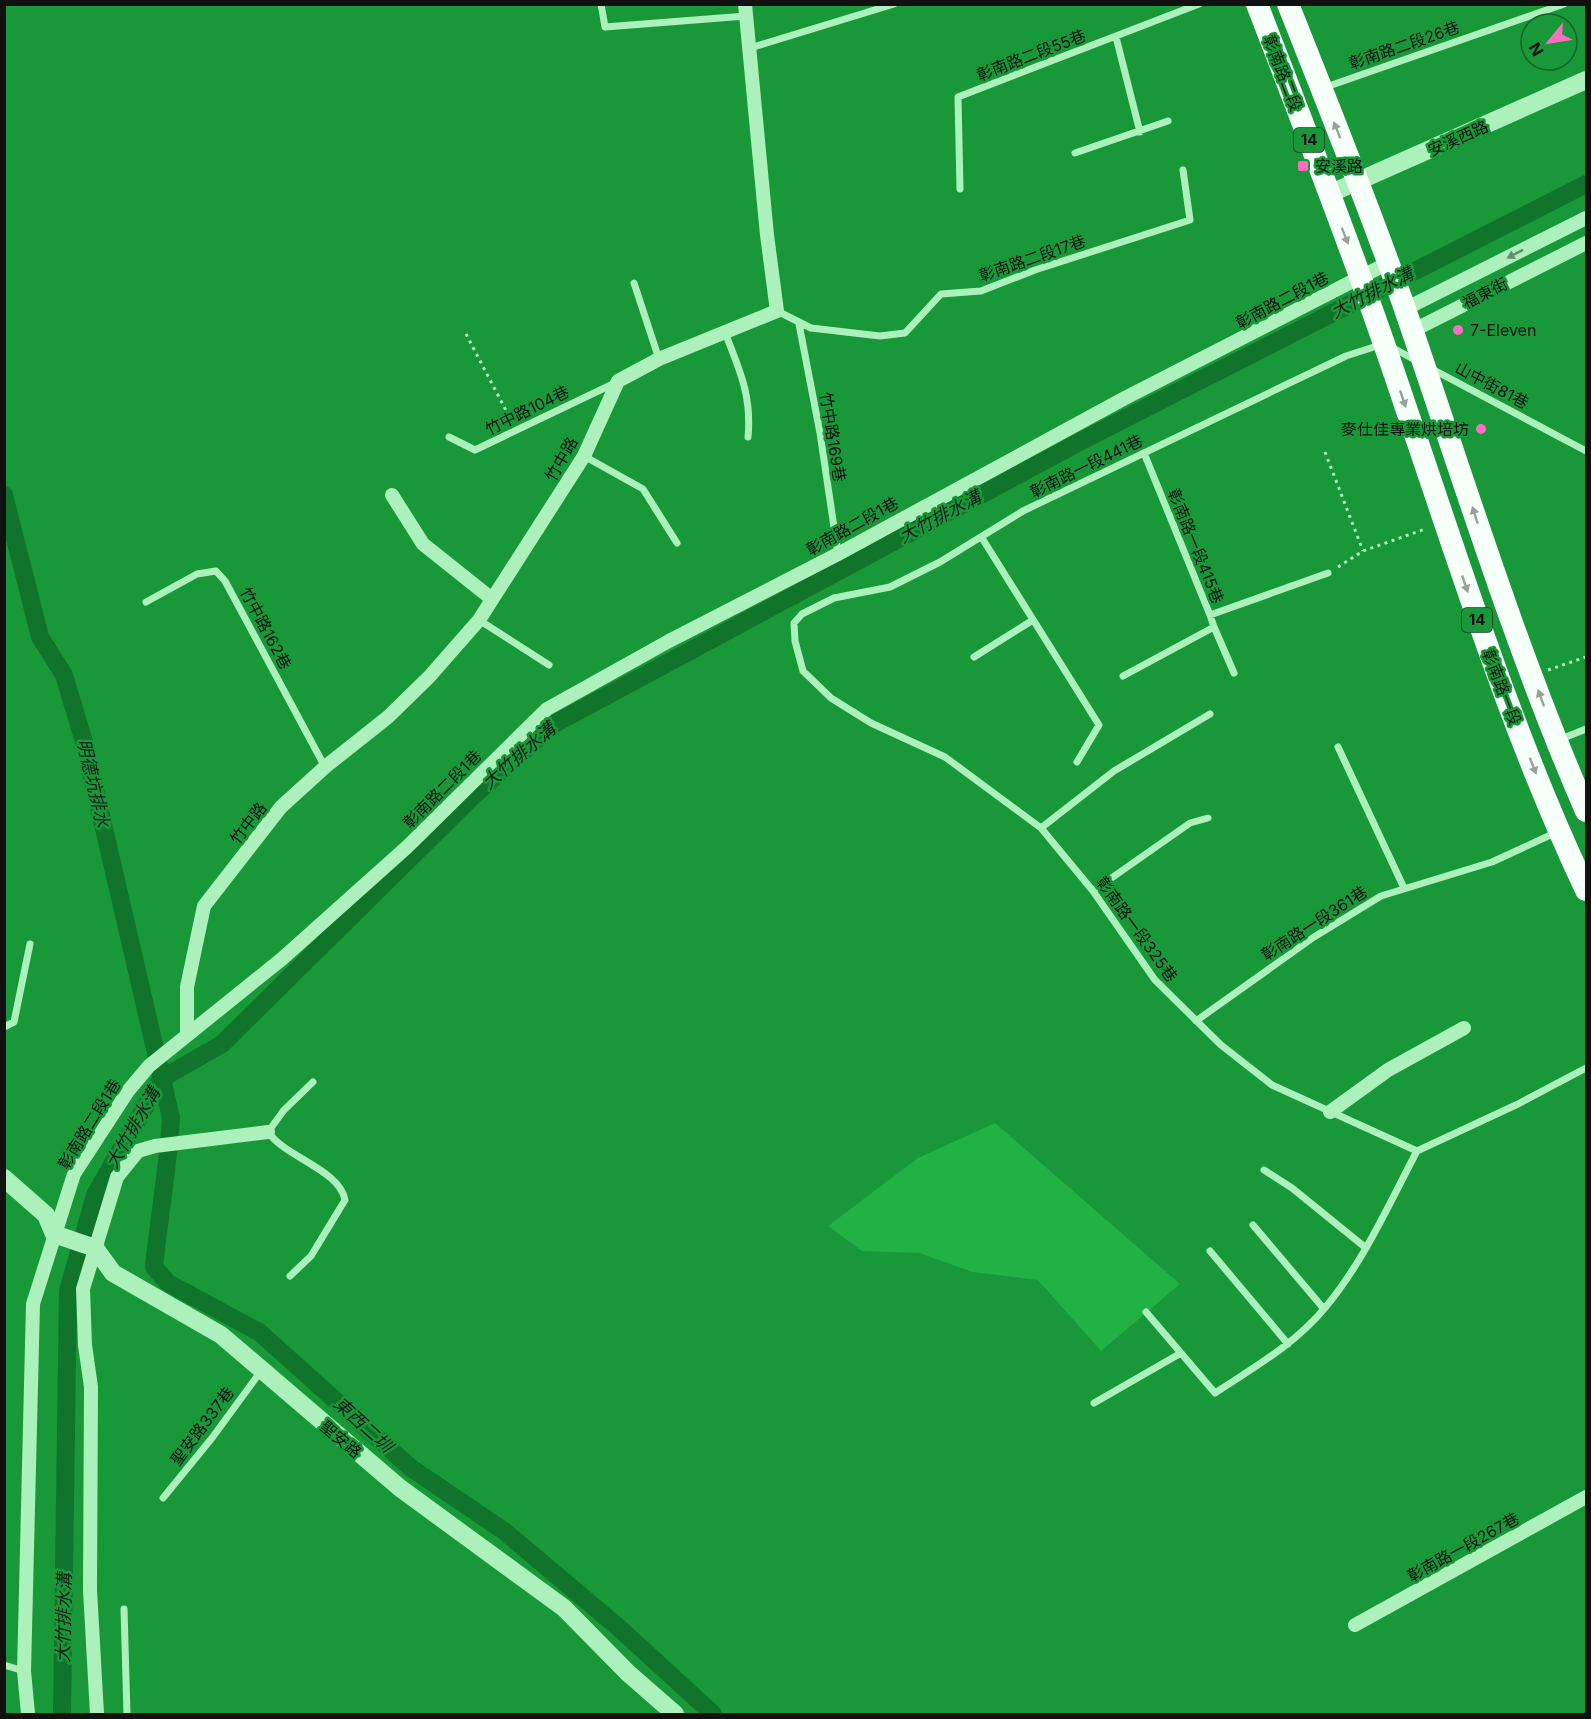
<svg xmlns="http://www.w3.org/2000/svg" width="1591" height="1719" viewBox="0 0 1591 1719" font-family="Inter,'Noto Sans TC',sans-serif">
  <rect width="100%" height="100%" fill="#189839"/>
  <path fill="#21b144" d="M995,1123L1180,1284L1101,1351L1038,1280L973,1272L919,1253L862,1251L828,1226L918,1158Z"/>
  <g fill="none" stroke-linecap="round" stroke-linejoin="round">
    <path stroke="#10752b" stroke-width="18" d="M4,495L40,637L64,675L84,742L171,1118C168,1168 159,1217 154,1267L168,1283L259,1332L411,1468L504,1531L618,1627L713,1714
      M62,1714L68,1291L95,1195L161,1079L222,1044L471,798L554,724L1085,439L1586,184"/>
    <path stroke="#acf1bc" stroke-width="3" stroke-dasharray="3 4.5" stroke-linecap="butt" d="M466,334L511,420
      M1325,452L1363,551
      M1338,567L1363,551L1425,529
      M1548,670L1586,657"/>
    <path stroke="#acf1bc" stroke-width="7" d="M601,4L605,27L746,16
      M1116,37L1140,132
      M750,48L894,4
      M1326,87L1564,4
      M1075,153L1168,121
      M960,189L958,97L1199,4
      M634,283L659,359
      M777,311L811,328L880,336L905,333L941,294L981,291L1035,270L1190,220L1183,170
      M799,324L820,433L838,554
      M724,330C739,369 752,395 748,437
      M1380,345L1346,356L1023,511L940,562L890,587L834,598L802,614L794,623L795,641L803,671L831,698L871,723L945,757L1041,828L1093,891L1155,980L1221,1045L1272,1085L1417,1151L1518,1104L1586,1068
      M1393,348L1417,361
      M1432,369L1586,451
      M449,437L475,450L615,383
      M1144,453L1210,615L1328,573
      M584,456L643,489L677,543
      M982,538L1099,725L1077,762
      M146,602L197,574L216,571L225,581L325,767
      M479,620L549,665
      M1214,627L1234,673
      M974,657L1033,620
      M1123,676L1214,627L1210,615
      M1561,739L1586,729
      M1338,747L1404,888
      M1041,828L1114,771L1210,714
      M1093,891L1190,823L1208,818
      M1196,1021L1314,937L1381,896L1492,862L1557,832
      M4,1027L14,1022L30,944
      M1264,1170L1292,1188L1366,1248
      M1253,1225L1324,1309
      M1210,1251L1288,1344
      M290,1276L311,1256L345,1200C340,1170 285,1157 268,1132L284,1110L313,1082
      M1146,1312L1215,1393C1253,1368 1295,1344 1324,1309C1363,1263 1389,1204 1417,1151
      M1094,1403L1181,1353
      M163,1498L212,1438L261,1371
      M124,1609L127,1714
      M4,1665L24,1671"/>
    <path stroke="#acf1bc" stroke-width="14" d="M1405,309L1586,218
      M1412,331L1586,243
      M392,495L423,544L492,599
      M187,1035V987L204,906L281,807L325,767L388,717L429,677L479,620L584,456L618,381L659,359L777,311L767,235L745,4
      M1330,1112L1388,1070L1464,1028
      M1355,1625L1586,1497
      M28,1714L24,1671L33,1304L74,1174L128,1091L149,1066L283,958L407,847L547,709L669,641L838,554L1125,398L1388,263
      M97,1714L90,1590L91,1387L85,1345L83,1289L117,1177L138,1151L155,1146L268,1132"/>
    <path stroke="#acf1bc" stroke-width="18" d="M1329,194L1586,80
      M4,1178L46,1215L54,1234L95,1248L113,1273L221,1335L400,1488L564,1608L628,1673L675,1714"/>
    <path stroke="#f6fff9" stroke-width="22" d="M1257,4C1308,137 1360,270 1405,405C1461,568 1512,734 1586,890
      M1288,4C1328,105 1369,206 1405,309C1463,477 1515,648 1586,811"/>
  </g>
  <defs><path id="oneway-solid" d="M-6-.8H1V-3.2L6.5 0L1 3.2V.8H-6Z" transform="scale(1.5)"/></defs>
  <g fill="#9aa09c">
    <use href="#oneway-solid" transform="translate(1337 130) rotate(-111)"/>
    <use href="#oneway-solid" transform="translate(1345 236) rotate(69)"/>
    <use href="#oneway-solid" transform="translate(1403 399) rotate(71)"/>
    <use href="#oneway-solid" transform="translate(1475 515) rotate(-108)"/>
    <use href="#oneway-solid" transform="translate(1465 584) rotate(71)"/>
    <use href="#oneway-solid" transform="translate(1541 698) rotate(-110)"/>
    <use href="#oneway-solid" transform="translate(1533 766) rotate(69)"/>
  </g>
  <use fill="#668c6f" href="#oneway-solid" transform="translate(1515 254) rotate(153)"/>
  <g fill="#ff6cc4" stroke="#189839" stroke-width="2">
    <rect x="1297" y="160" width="12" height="12" rx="3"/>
    <circle cx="1458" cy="330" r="6"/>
    <circle cx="1481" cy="429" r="6"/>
  </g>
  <g text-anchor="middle" stroke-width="5" stroke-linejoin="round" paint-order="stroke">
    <g fill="#189839" stroke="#133a1d" stroke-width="1.5">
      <rect x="1294" y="128" width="30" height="24" rx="4.5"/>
      <rect x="1462" y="608" width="30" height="24" rx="4.5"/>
    </g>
    <g font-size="15" font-weight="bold" fill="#111">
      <text x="1309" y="145">14</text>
      <text x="1477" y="625">14</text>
    </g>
    <g font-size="16" fill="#111" stroke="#189839">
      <text transform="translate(1404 45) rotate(-19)" y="6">彰南路二段26巷</text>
      <text transform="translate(1031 55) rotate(-21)" y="6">彰南路二段55巷</text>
      <text transform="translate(1283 73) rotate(69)" y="6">彰南路二段</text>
      <text transform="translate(1458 138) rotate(-24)" y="6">安溪西路</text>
      <text transform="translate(1032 258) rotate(-19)" y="6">彰南路二段17巷</text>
      <text transform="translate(1485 293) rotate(-27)" y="6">福東街</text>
      <text transform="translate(1282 300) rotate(-28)" y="6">彰南路二段1巷</text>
      <text transform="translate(1492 385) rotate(28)" y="6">山中街81巷</text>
      <text transform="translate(527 410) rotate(-26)" y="6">竹中路104巷</text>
      <text transform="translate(833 437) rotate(81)" y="6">竹中路169巷</text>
      <text transform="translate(561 459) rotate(-60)" y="6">竹中路</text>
      <text transform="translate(1086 466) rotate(-26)" y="6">彰南路一段441巷</text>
      <text transform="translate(852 526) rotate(-29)" y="6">彰南路二段1巷</text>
      <text transform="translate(1196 546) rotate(68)" y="6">彰南路一段415巷</text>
      <text transform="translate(266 628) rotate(62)" y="6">竹中路162巷</text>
      <text transform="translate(1502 687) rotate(69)" y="6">彰南路一段</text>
      <text transform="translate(442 789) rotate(-45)" y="6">彰南路二段1巷</text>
      <text transform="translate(248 823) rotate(-52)" y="6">竹中路</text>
      <text transform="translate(1314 923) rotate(-33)" y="6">彰南路一段361巷</text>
      <text transform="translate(1137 929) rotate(54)" y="6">彰南路一段325巷</text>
      <text transform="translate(89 1124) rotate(-58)" y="6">彰南路二段1巷</text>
      <text transform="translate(202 1426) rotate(-53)" y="6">聖安路337巷</text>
      <text transform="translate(341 1439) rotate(40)" y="6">聖安路</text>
      <text transform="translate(1463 1547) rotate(-29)" y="6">彰南路一段267巷</text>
    </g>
    <g font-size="16" fill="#111" stroke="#189839" text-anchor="start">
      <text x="1315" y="172">安溪路</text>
      <text x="1470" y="336">7-Eleven</text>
      <text x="1469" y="435" text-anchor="end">麥仕佳專業烘培坊</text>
    </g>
    <g font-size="18" font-style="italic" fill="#191d1a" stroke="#189839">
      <text transform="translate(1372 293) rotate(-27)" y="6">大竹排水溝</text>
      <text transform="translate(940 517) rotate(-28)" y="6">大竹排水溝</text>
      <text transform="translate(519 756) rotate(-41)" y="6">大竹排水溝</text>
      <text transform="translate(93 783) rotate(77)" y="6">明德坑排水</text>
      <text transform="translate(133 1128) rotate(-60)" y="6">大竹排水溝</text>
      <text transform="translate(363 1425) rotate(42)" y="6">東西二圳</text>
      <text transform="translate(64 1618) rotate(-89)" y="6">大竹排水溝</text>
    </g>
  </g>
  <rect width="1591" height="1719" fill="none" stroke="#111111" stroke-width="12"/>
  <g transform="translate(1549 42) rotate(240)"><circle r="28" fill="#189839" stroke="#156229" stroke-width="1.5"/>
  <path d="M0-4.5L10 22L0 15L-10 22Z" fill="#ff6cc4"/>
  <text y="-9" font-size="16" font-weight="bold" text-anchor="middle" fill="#111111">N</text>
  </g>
</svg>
